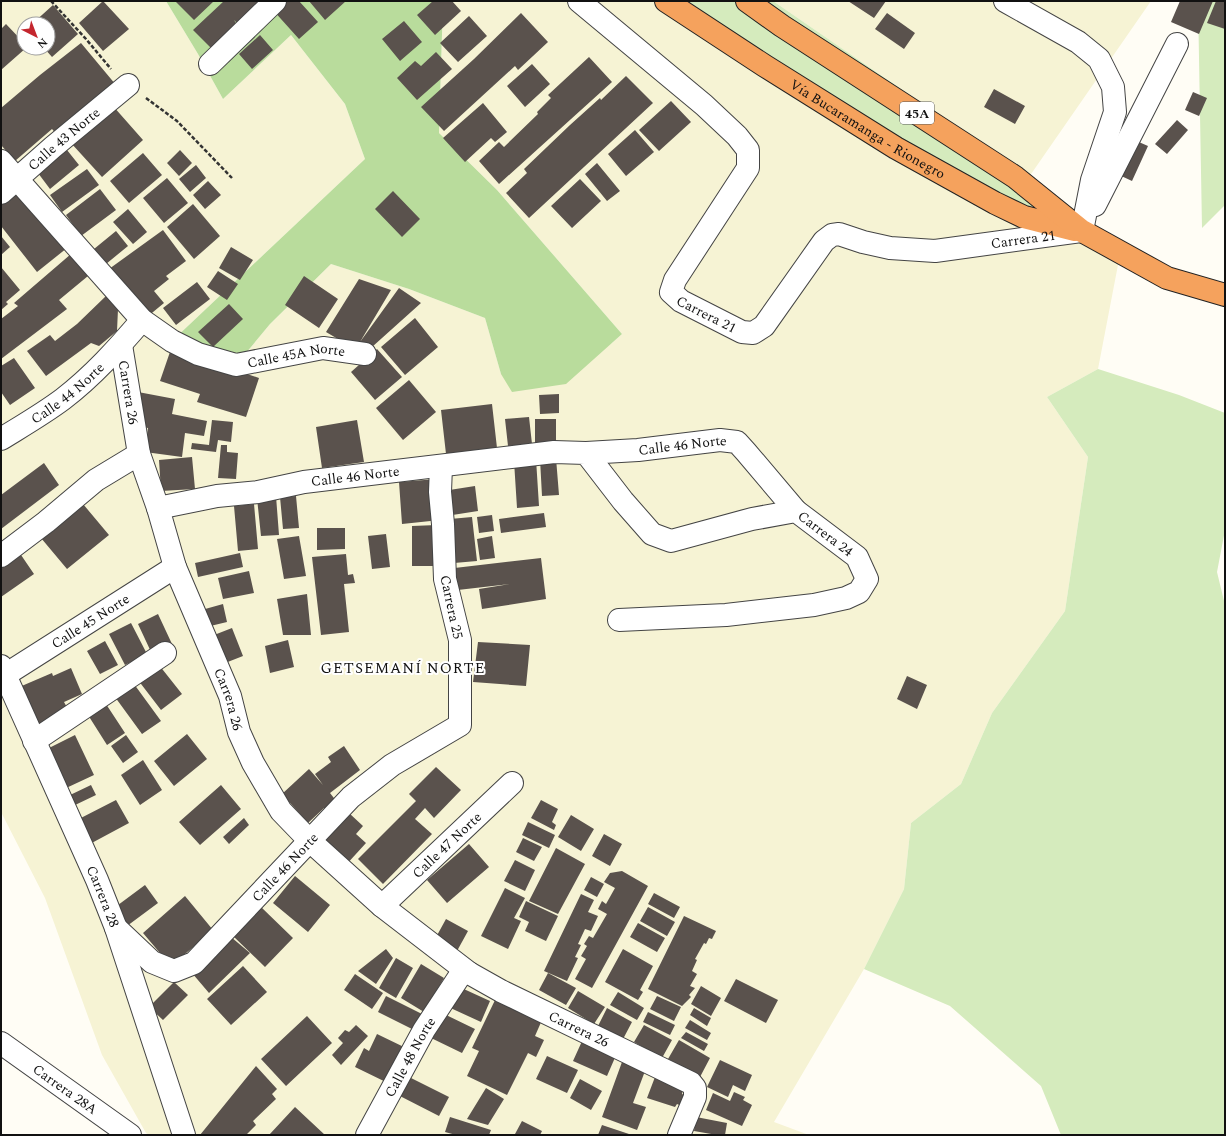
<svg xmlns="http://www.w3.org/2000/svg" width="1226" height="1136" viewBox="0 0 1226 1136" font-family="Spectral,serif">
  <rect width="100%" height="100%" fill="#fffdf5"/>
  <path fill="#f6f3d4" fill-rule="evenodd" d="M1,1H166L198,54L223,99L291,35L345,104L365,159L173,340L236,365L270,324L331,264L409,289L485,318L501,374L612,343L622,334L497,190L439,133L443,1H684L766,53L1122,244L1098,369L1047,397L1088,457L1065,611L992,713L961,784L911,823L904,889L864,969L774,1122L809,1135H149L146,1133L102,1055L45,898L1,812ZM24,24H48V48H24Z
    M773,1H1151L1029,177Z"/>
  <path fill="#d5ebbd" d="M684,1H773L1029,177L1122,244L987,192L889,139L766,53Z
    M1198,1H1225V205L1202,228Z
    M1098,369L1179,395L1225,413V530L1217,572L1225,605V1135H1061L1041,1086L950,1006L864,969L904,889L911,823L961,784L992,713L1065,611L1088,457L1047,397Z"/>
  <path fill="#b9dc9c" d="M166,1H443L439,133L497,190L622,334L566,384L512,392L501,374L485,318L409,289L331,264L270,324L236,365L172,341L365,159L345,104L291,35L223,99L198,54Z"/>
  <path fill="#5a524d" d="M103,1L129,29L103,51L79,23Z
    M175,1H214L194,20Z
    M224,1H259L257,2L262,9L242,28L234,20L237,25L212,49L193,30Z
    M281,1H299L318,22L299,39L272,9Z
    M309,1H346L325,20Z
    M433,1H452L461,11L435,35L417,15Z
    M848,1H886L874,18Z
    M1180,1H1213L1199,34L1171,22Z
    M1216,1H1225V29L1207,23Z
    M53,5L78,34L52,57L44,48H48V24H32Z
    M521,13L548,42L518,70L515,66L444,131L421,107L474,59Z
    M887,13L915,33L904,49L875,29Z
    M469,16L487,36L458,62L440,43Z
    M404,21L422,42L400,61L382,39Z
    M6,24L24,43V48H26L1,70V29Z
    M260,35L273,50L252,69L239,54Z
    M81,43L116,85L58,136L52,129L15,161L1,145V108L40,75Z
    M436,52L452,69L417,100L397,78L415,61L421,66Z
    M589,57L612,82L499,184L479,161L499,142L504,147L538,114L537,112L551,98L548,95Z
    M532,64L550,84L525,107L507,86Z
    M626,76L653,103L529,218L506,193L527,173L524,169L570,125L600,98L601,100Z
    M994,89L1025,106L1015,124L984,107Z
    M1193,92L1207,98L1199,116L1185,110Z
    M671,101L691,122L659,151L639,130Z
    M483,103L507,132L495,142L491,138L465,162L443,138Z
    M113,106L143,140L102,177L71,143Z
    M1177,120L1188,130L1167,154L1155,144Z
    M635,130L654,152L626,176L608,154Z
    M1132,139L1148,146L1132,181L1117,174Z
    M67,150L79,165L50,189L38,173Z
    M180,150L192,163L179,176L167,163Z
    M143,153L162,175L129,203L110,181Z
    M597,163L620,191L607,201L585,174Z
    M196,165L206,178L190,192L179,179Z
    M87,169L99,185L62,212L50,195Z
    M167,178L188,203L164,223L143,198Z
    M580,179L601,201L572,228L551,206Z
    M208,181L221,195L205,209L193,195Z
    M22,188L67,248L37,272L1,226V205Z
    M100,189L116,210L81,236L66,215Z
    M393,191L420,219L402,237L375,209Z
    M193,204L220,236L194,259L167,227Z
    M128,209L147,232L133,244L113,222Z
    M163,230L186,261L166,276L169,279L154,291L164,303L147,317L109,269Z
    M116,231L128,246L106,264L94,249Z
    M1,236L10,247L1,255Z
    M231,247L253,260L240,280L219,268Z
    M71,254L88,276L59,300L67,309L1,359V319L18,306L14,303Z
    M1,267L20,290L6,302L8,304L1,310Z
    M218,271L238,284L227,300L207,287Z
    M304,276L338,299L319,328L285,305Z
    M359,279L391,290L360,342L399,288L421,303L372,347L355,349L326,332Z
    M197,282L210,299L176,325L163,308Z
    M106,296L118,309L117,331L99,346L91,343L46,376L27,351L50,335L55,341L77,324Z
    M229,304L243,319L213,347L198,332Z
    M415,318L438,347L405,375L381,347Z
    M171,349L259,378L246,417L197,402L200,394L160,381Z
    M377,349L402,377L375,400L351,372Z
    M14,358L35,388L10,405L1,392V366Z
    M409,380L436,412L403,440L376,408Z
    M138,392L175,399L172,414L207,421L204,436L185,433L182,457L145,452L148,428L138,426Z
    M559,394V413L540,414L539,395Z
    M492,404L497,448L446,454L441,410Z
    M529,417L532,444L508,446L505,419Z
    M535,419H556V443H535Z
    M212,420L233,422L231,442L218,440L216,452L191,449L192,443L209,445Z
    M357,420L364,462L322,468L316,427Z
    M221,445H227V452L238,453L236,479L218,478Z
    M192,457L195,489L161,491L159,460Z
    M556,458L559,495L542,496L540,459Z
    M536,459L539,506L517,508L514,461Z
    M44,463L59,485L1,529V495Z
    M437,479L440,520L402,524L399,482Z
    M475,486L478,511L446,516L443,491Z
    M276,496L279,535L261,536L257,498Z
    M296,496L299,528L283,529L280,497Z
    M83,504L109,535L67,569L41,538Z
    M254,504L258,549L238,551L234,506Z
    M544,513L546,527L501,533L499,519Z
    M492,515L494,531L479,533L477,517Z
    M472,517L477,561L454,563L450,519Z
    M437,525V566H412V526Z
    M317,528H345V549L317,550Z
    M386,534L390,567L372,569L368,536Z
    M299,536L306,576L284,579L277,539Z
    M492,536L495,558L480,560L477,539Z
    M19,552L34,574L1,597V564Z
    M240,553L243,567L198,577L195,563Z
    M346,554L348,575L353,574L355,583L344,584L349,632L321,635L312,557Z
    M541,558L546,599L482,609L479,589L510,584L449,591L446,569Z
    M249,571L254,593L223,599L218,578Z
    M307,594L311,635H283L277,599Z
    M223,604L227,622L202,628L198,611Z
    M158,614L172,644L152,654L138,624Z
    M131,623L147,654L125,665L109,634Z
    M232,628L243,656L220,665L209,637Z
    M288,640L294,667L270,673L265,646Z
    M105,641L118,665L100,674L87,651Z
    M478,642L530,645L526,686L473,682Z
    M159,665L182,694L161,710L138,680Z
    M71,668L82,694L64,702L69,711L36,727L17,688L52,673L53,676Z
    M907,676L927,685L917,709L897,699Z
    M134,684L161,721L142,734L115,697Z
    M106,704L125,733L107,745L88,715Z
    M187,734L207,759L174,786L154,761Z
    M75,735L94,775L64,789L45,750Z
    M126,735L138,752L123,763L111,746Z
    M344,746L360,770L330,793L337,802L327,811L324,808L308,823L282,794L309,769L323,785L315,774L331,762L328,757Z
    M143,760L162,790L140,805L121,775Z
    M436,767L461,790L434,818L425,808L415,819L432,834L383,884L358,859L416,801L409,794Z
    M91,785L96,795L73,806L68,796Z
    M221,785L241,809L200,845L179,822Z
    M116,800L129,823L88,845L75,821Z
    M541,800L558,809L552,822L556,825L554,830L531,818Z
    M349,813L363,826L356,834L366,843L345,866L321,843Z
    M571,815L594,829L581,851L558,837Z
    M244,818L249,825L229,844L223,837Z
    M528,822L555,835L549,848L522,835Z
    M604,834L622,844L610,866L592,856Z
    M523,838L542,847L534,861L516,852Z
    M469,844L489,867L447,903L427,880Z
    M556,848L585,864L558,914L529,901Z
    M515,860L535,870L525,891L504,881Z
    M622,871L648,886L592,988L575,979L586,959L581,956L587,946L584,944L589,936L593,938L607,914L598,909L602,901L606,904L615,888L604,882L610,873Z
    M295,876L330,905L308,932L273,903Z
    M591,877L604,884L597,897L584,890Z
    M145,885L158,903L127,926L114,908Z
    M505,888L525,898L514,918L521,921L508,949L481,936Z
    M654,893L680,907L674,918L648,904Z
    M581,894L594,900L588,912L598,916L591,931L585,929L578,944L581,945L575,957L578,958L567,981L544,971Z
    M185,896L213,930L171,966L143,933Z
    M526,901L558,916L546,941L525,931L529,922L519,917Z
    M261,907L293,938L265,967L233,936Z
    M648,907L675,922L667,936L640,921Z
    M684,916L716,931L712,939L709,938L706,944L704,943L695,959L697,960L692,971L697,974L690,986L695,988L689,995L691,997L682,1006L648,989Z
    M446,919L468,931L457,951L435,939Z
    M638,923L665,938L657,952L630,937Z
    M231,937L250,953L209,993L192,973Z
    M386,949L393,958L376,984L358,971Z
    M623,949L653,966L640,990L643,992L638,1000L605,982Z
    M396,958L413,968L396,998L379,988Z
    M421,964L444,978L424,1012L401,998Z
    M243,966L267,992L231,1025L207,999Z
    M548,973L576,988L566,1005L539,990Z
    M355,974L383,993L372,1009L344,990Z
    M736,979L778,1000L766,1023L724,1001Z
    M174,982L188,995L163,1020L149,1007Z
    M455,985L490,1001L481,1022L444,1005Z
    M701,986L721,998L711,1016L691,1004Z
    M578,991L605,1007L594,1024L568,1008Z
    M618,992L644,1008L637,1020L610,1005Z
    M386,996L424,1015L416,1031L378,1012Z
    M657,996L681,1007L674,1021L650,1009Z
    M496,998L542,1020L535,1036L544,1040L536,1057L528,1053L507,1095L467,1076L479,1051L472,1048Z
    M607,1008L632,1022L622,1041L597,1028Z
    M694,1008L711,1018L707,1026L690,1015Z
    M648,1012L675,1025L670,1035L643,1022Z
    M442,1013L475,1029L462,1053L429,1037Z
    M307,1016L332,1043L286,1086L261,1059Z
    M690,1020L711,1033L707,1040L685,1028Z
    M356,1025L368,1036L341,1065L332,1055L343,1043L338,1038L345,1030L349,1032Z
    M644,1025L672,1040L662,1058L634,1042Z
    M686,1032L708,1044L704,1051L681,1038Z
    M377,1034L408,1049L394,1086L355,1067L364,1048L369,1051Z
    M583,1039L617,1053L607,1076L573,1061Z
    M679,1040L710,1058L700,1077L668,1059Z
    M547,1056L578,1070L567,1093L536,1079Z
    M720,1060L752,1075L745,1091L733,1085L728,1097L707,1087Z
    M622,1062L645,1071L633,1103L646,1107L637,1130L602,1117Z
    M256,1066L277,1089L272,1094L276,1099L253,1121L256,1125L246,1135H200Z
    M405,1075L449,1097L439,1116L396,1094Z
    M655,1077L683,1090L682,1094L689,1097L684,1107L677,1104L675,1107L647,1098Z
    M580,1079L602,1091L591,1110L570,1098Z
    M486,1088L504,1099L488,1125L467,1119Z
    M734,1092L745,1097L743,1100L752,1105L742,1126L706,1110L713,1093L730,1101Z
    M295,1107L325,1135H269Z
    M450,1117L491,1130L489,1135H456L445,1132Z
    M696,1117L727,1123L725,1135H717L694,1131Z
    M522,1121L542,1131L540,1135L515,1134Z
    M602,1125L632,1135H598Z"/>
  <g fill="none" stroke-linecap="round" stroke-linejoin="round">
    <g stroke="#444" stroke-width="24">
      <g id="minor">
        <path id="s1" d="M579,1L704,105L737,136L748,150V168L675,280L671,292L681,301L742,332L753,333L764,326L824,241L832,235L839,234L863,242L890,248L935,251L1081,231"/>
        <path d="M1005,1L1078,42L1099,59L1113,87L1115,112L1092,180L1082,231"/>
        <path d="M210,64L275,1"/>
        <path id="s2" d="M1,161L142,320L172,341L198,354L236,365L323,348L365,354"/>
        <path id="s3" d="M1,193L53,147L128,85"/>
        <path d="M1095,205L1177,44"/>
        <path id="s4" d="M121,345L139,454L158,508L175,567L230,696L239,732L253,763L281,811L309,840L382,906L469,973"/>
        <path id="s5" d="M1,439C22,426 43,414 63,399C93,376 118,348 142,320"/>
        <path id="s6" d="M586,453L638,450L720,440L737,442L746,452L796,511"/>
        <path id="s7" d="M158,508L217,496L258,492L304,482L554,452L586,453L623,501L652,534L671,541L752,519L796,511L857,557L867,579L859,592L846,598L814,605L726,615L619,620"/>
        <path d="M1,556L46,522L96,480L139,454"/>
        <path id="s8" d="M1,666L97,880L116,928L184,1135"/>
        <path id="s9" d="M5,675L175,567"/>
        <path d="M34,741L165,653"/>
        <path id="s10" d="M382,906L512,783"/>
        <path id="s11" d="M116,928L152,962L174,971L194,963L351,797L392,765L460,725V640L445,579L443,524L440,492L441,466"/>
        <path id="s12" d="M1,1043L130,1135"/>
        <path id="s13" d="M367,1135L424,1030L461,974L469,973L501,991L691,1083L695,1088V1097L679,1135"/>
      </g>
    </g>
    <g stroke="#222" stroke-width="24">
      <g id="highway">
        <path id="s14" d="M666,1L765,66L896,148L995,203L1024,217L1075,230"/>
        <path d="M747,1L782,26L1015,177L1082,231L1167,278L1225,295"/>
      </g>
    </g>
    <path stroke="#333" stroke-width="2.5" stroke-dasharray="4 2" stroke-linecap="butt" d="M51,1L86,39L111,69
      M146,98L177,121L232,178"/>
    <use href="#minor" stroke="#fff" stroke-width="22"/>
    <use href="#highway" stroke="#f5a25d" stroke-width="22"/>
  </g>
  <g text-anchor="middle" stroke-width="4" stroke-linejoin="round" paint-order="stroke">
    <rect fill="#fff" stroke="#585858" stroke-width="1" x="900" y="102" width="34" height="22" rx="3"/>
    <g font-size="13" font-weight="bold" fill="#111">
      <text x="917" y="118">45A</text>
    </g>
    <g font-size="14" fill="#111" stroke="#fff">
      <text dy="5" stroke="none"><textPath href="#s14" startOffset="239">Vía Bucaramanga - Rionegro</textPath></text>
      <text dy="5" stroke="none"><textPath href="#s3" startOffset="83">Calle 43 Norte</textPath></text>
      <text dy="5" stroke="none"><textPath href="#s1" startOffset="804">Carrera 21</textPath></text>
      <text dy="5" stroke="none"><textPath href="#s1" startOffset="432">Carrera 21</textPath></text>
      <text dy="5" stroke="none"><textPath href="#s2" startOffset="379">Calle 45A Norte</textPath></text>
      <text dy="5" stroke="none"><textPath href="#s5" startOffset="81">Calle 44 Norte</textPath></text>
      <text dy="5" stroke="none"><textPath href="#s4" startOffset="48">Carrera 26</textPath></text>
      <text dy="5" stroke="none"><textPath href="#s6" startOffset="97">Calle 46 Norte</textPath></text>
      <text dy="5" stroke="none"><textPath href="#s7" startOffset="200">Calle 46 Norte</textPath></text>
      <text dy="5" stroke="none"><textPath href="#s7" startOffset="723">Carrera 24</textPath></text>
      <text transform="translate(452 607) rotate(78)" y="5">Carrera 25</text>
      <text dy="5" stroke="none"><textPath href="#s9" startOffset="101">Calle 45 Norte</textPath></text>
      <text dy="5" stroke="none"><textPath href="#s4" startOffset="372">Carrera 26</textPath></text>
      <text dy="5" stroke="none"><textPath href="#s10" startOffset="89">Calle 47 Norte</textPath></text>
      <text dy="5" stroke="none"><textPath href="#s11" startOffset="227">Calle 46 Norte</textPath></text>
      <text dy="5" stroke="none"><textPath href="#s8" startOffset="252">Carrera 28</textPath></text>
      <text dy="5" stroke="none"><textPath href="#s13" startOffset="318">Carrera 26</textPath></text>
      <text dy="5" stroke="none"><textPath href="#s13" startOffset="89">Calle 48 Norte</textPath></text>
      <text dy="5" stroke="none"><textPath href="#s12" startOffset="79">Carrera 28A</textPath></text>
    </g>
    <g font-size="15" letter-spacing="1" fill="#111" stroke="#fff">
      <text x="403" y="673">GETSEMANÍ NORTE</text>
    </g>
  </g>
  <rect width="1226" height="1136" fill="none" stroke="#111111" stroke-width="4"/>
  <g transform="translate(36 36) rotate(138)"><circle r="19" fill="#ffffff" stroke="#a0a0a0"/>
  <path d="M0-3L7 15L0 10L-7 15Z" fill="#c4262e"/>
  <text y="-6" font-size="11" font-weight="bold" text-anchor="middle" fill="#111111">N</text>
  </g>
</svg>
